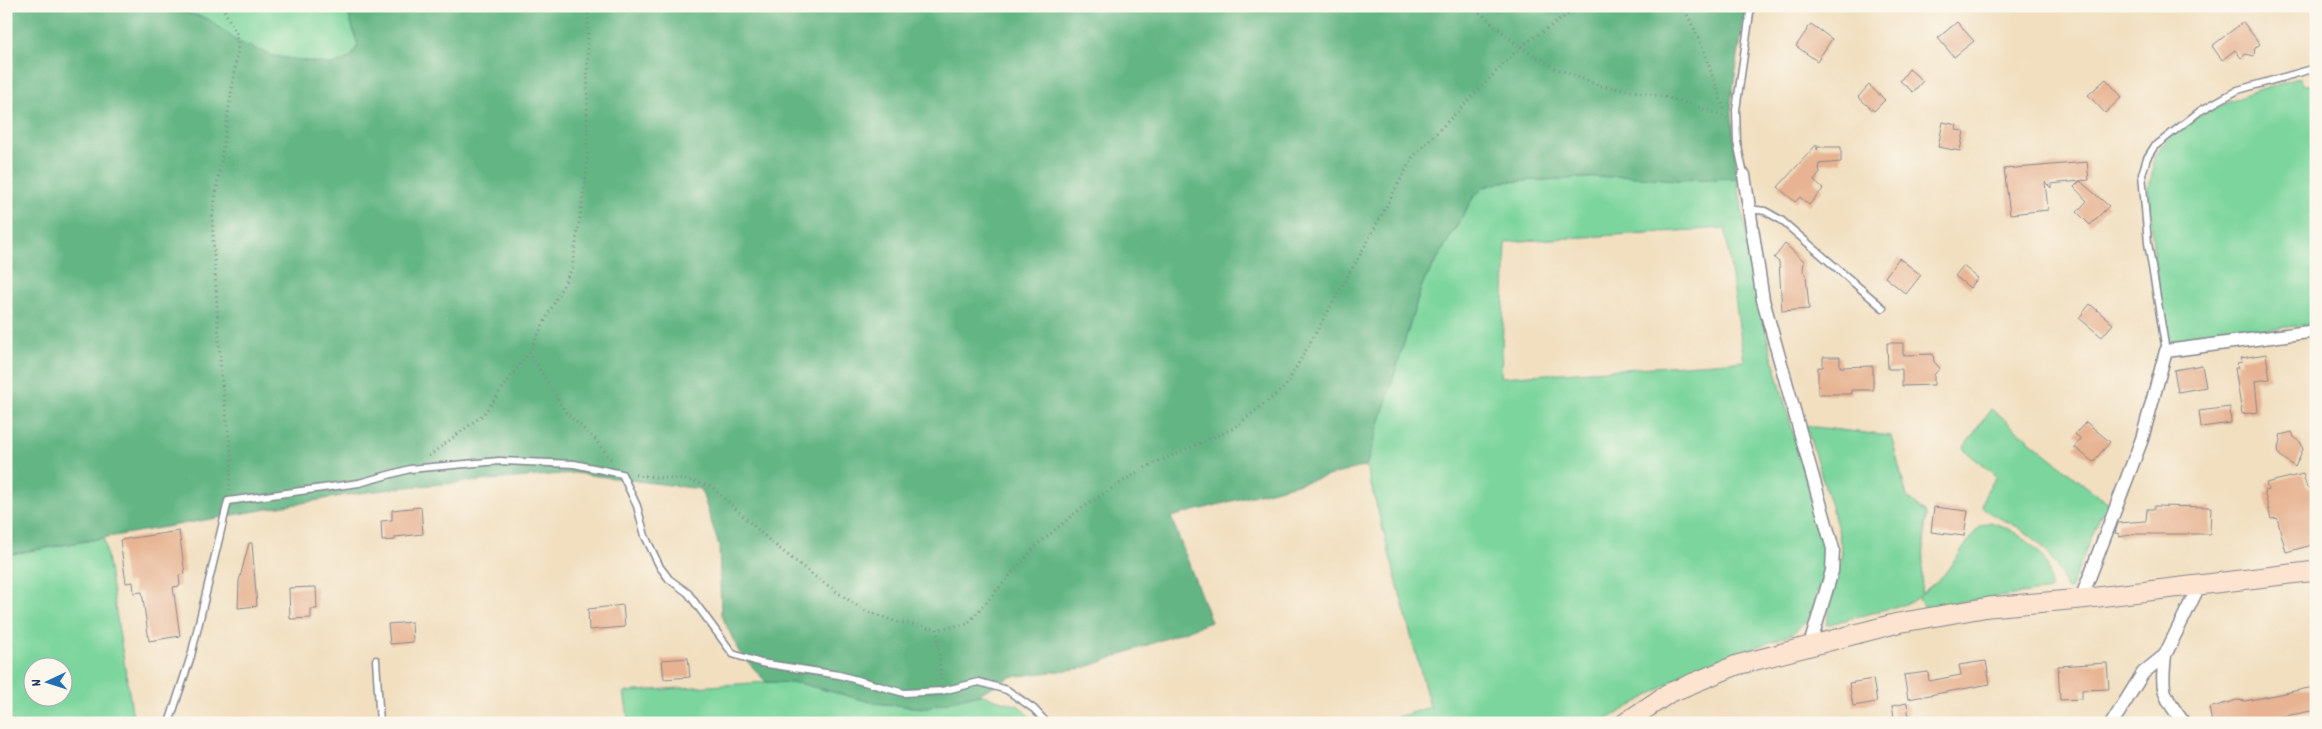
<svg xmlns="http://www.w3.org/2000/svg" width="2322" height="729" viewBox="0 0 2322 729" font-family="Dekko,sans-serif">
  <rect width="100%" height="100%" fill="#fbf7ec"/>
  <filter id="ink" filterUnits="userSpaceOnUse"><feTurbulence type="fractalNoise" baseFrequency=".02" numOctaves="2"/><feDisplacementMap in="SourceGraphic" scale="10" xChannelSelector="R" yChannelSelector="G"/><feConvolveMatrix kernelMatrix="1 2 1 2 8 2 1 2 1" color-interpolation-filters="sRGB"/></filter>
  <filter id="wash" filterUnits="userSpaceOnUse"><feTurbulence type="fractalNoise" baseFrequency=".0096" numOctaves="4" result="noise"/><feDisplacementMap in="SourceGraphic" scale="20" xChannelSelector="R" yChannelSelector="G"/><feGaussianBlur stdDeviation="1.12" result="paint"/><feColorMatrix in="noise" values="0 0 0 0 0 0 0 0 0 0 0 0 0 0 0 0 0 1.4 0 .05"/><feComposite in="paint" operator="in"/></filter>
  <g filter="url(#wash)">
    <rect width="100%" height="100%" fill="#f1dfc0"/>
    <path fill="#7bd59c" stroke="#4b827d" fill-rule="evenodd" d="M162,6H346L358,45L350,58L333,65L273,56L238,42L208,19Z
      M2301,77L2303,85L2316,84V324L2219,334L2168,342L2154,255L2148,187C2155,176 2150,163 2156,154C2180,113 2258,91 2301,77Z
      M1625,176L1678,180L1737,178L1754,283L1773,360L1824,545V573L1809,619L1792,634L1691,671L1601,723H1378L1430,707L1366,466L1422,285L1473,198L1484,187L1501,182ZM1725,228L1744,361L1501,377L1506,242Z
      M1991,409L2098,496L2111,504L2108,511L2101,514L2070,589L2066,588C2058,561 2038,537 2012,524C2003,519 1989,515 1982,506L1986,492L1997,476L1965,451L1964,447Z
      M1806,426L1891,436L1907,497L1926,513L1921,594L1943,576L1979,527L1990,522C2010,527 2040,546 2048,567C2050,574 2050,583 2050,590L1924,607L1919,600L1920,596L1909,603L1826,625L1842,553L1838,529Z
      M104,538L134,723H6V555ZM62,666V696H32V666Z
      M766,682L799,683L875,703L923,708L979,694L1019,706L1036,723H629L624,692Z"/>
    <path fill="#64b684" stroke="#407271" d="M6,6H162L208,19L238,42L273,56L333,65L350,58L358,45L346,6H1746L1731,101L1737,178L1678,180L1625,176L1501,182L1484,187L1473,198L1422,285L1366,466L1171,517L1211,622L1084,668L1010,677L979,694L923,708L875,703L799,683L766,682L739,652L721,614L719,546L701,489L574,473L407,487L353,494L6,555Z"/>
    <g id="blocks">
      <path fill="#e7b392" d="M1957,22L1974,41L1954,57L1938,38Z
        M2243,22L2260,44L2255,48L2254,56L2246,54L2241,58L2235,50L2222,60L2212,46Z
        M1811,24L1832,39L1817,61L1796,46Z
        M1909,69L1923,81L1913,92L1900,81Z
        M2106,79L2122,97L2105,113L2088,95Z
        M1869,85L1885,100L1874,111L1858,97Z
        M1943,122L1957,125L1956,130L1964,131L1960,151L1938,147Z
        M1817,144V150L1818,147H1841V162L1819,164L1820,173L1814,181L1823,189L1809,205L1800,197L1795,202L1778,187Z
        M2087,162L2089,180L2080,181L2109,206L2090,225L2077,212L2087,201L2074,187L2080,181L2051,184V188L2045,182L2048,210L2010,214L2004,169Z
        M1785,244L1804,261L1803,271L1806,274L1809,309L1782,311L1779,262L1774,258Z
        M1899,258L1921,275L1906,294L1885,277Z
        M1963,266L1978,278L1970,288L1955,276Z
        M2090,304L2113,324L2102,337L2079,318Z
        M1887,343H1903V355L1933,354L1934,362L1940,368L1934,375V385L1902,386V369H1888Z
        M2266,354L2270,379L2255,381L2258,412L2242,414L2235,368H2238L2237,363L2242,362L2241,358Z
        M1823,357H1840V367L1873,366V390H1851L1852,394H1818V367H1823Z
        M2202,365L2206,387L2178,392L2174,370Z
        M2230,407L2231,423L2201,427L2199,411Z
        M2086,422L2110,442L2093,462L2074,447L2081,439L2075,434Z
        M2292,432L2294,437L2301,443L2303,449L2295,467L2279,455L2278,448L2281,440L2280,435Z
        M2303,474L2307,488L2316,486V544L2286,552L2277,518L2271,519L2264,491L2268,490L2266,483Z
        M2154,506L2211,507L2210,534H2136L2119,537V534L2115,533L2118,523L2146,521L2147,509H2154Z
        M421,507L423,534L395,537V540L382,541L381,521L392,520V510Z
        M1934,507L1968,511L1964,536L1931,532Z
        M179,531L185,574L179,575L180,586L173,587L180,636L149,641L142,592L134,593L133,582L126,583L120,540Z
        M249,543H252L257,606L238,608L239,581Z
        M316,587L317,609H311V618L290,619L289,588Z
        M623,605L625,627L589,630L588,609Z
        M412,622L413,642L390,644L388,624Z
        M688,658L690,677L664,679L662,660Z
        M1986,661L1990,684L1908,699L1904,675L1928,672L1929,681L1961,675L1959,665Z
        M2107,663L2109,689L2082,690V699L2060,700L2058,666Z
        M1873,679L1877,702L1853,706L1849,683Z
        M2309,688H2316V710L2250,723H2212L2209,708L2237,700L2245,701Z
        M1907,703L1909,719L1907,720L1908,723H1895L1892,706Z"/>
    </g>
  </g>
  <g filter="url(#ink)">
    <use href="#blocks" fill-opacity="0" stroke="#86878f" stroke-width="1"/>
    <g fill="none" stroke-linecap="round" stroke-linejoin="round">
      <g stroke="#86878f" stroke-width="9">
        <path id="lane" d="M1744,175L1737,142L1736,110L1751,6
          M1749,209L1765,211L1781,220L1883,308
          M2166,351L2148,243L2142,174L2147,158L2154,147L2200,111L2238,90L2316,68
          M376,660L380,723
          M169,723L191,656L228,501L359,483L410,469L499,461L574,464L622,474L637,506L645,536L660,567L669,579L688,593L733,654L761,663L839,675L904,693L942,691L979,682L1007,690L1034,709L1047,723"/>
      </g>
      <g stroke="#86878f" stroke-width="15">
        <path id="street" d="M1744,175L1763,300L1833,549L1832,571L1810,645
          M2081,599L2142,439L2166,351L2316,331
          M2165,655C2161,691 2162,694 2184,723
          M2112,723L2143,673L2165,655L2200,584"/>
      </g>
      <g stroke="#86878f" stroke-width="21">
        <path id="secondary" d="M1625,723L1669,693L1737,665L1898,623L1989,607L2081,599L2316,571"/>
      </g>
      <path stroke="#86878f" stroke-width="3" stroke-dasharray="1 4" stroke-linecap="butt" d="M222,6L236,33L238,49L212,219L221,375L232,458L229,490
        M1472,6L1520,47L1570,13L1574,6
        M1683,6L1701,43L1724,109
        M529,352L566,413L596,440L611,460
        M429,456L483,415L529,352L572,268L587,171L588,6
        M635,475L693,481L712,487L770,541L814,576L863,610L897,622L937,629
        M941,680L937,629L967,624L1037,545L1080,509L1144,468L1234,428L1285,387L1361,253L1412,158L1520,47L1555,68L1601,86L1657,95L1694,105L1727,118"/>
      <use href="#lane" stroke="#fff" stroke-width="6"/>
      <use href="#street" stroke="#fff" stroke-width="12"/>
      <use href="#secondary" stroke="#fde4d0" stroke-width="19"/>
    </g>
  </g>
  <rect width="2322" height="729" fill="none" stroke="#fbf7ec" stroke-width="25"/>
  <g transform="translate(48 682) rotate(266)"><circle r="24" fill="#fbf7ec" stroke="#a1a7b3"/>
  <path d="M0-4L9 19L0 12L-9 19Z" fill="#1f6fb2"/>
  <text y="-8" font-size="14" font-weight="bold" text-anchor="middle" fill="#1b2f5e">N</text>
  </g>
</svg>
